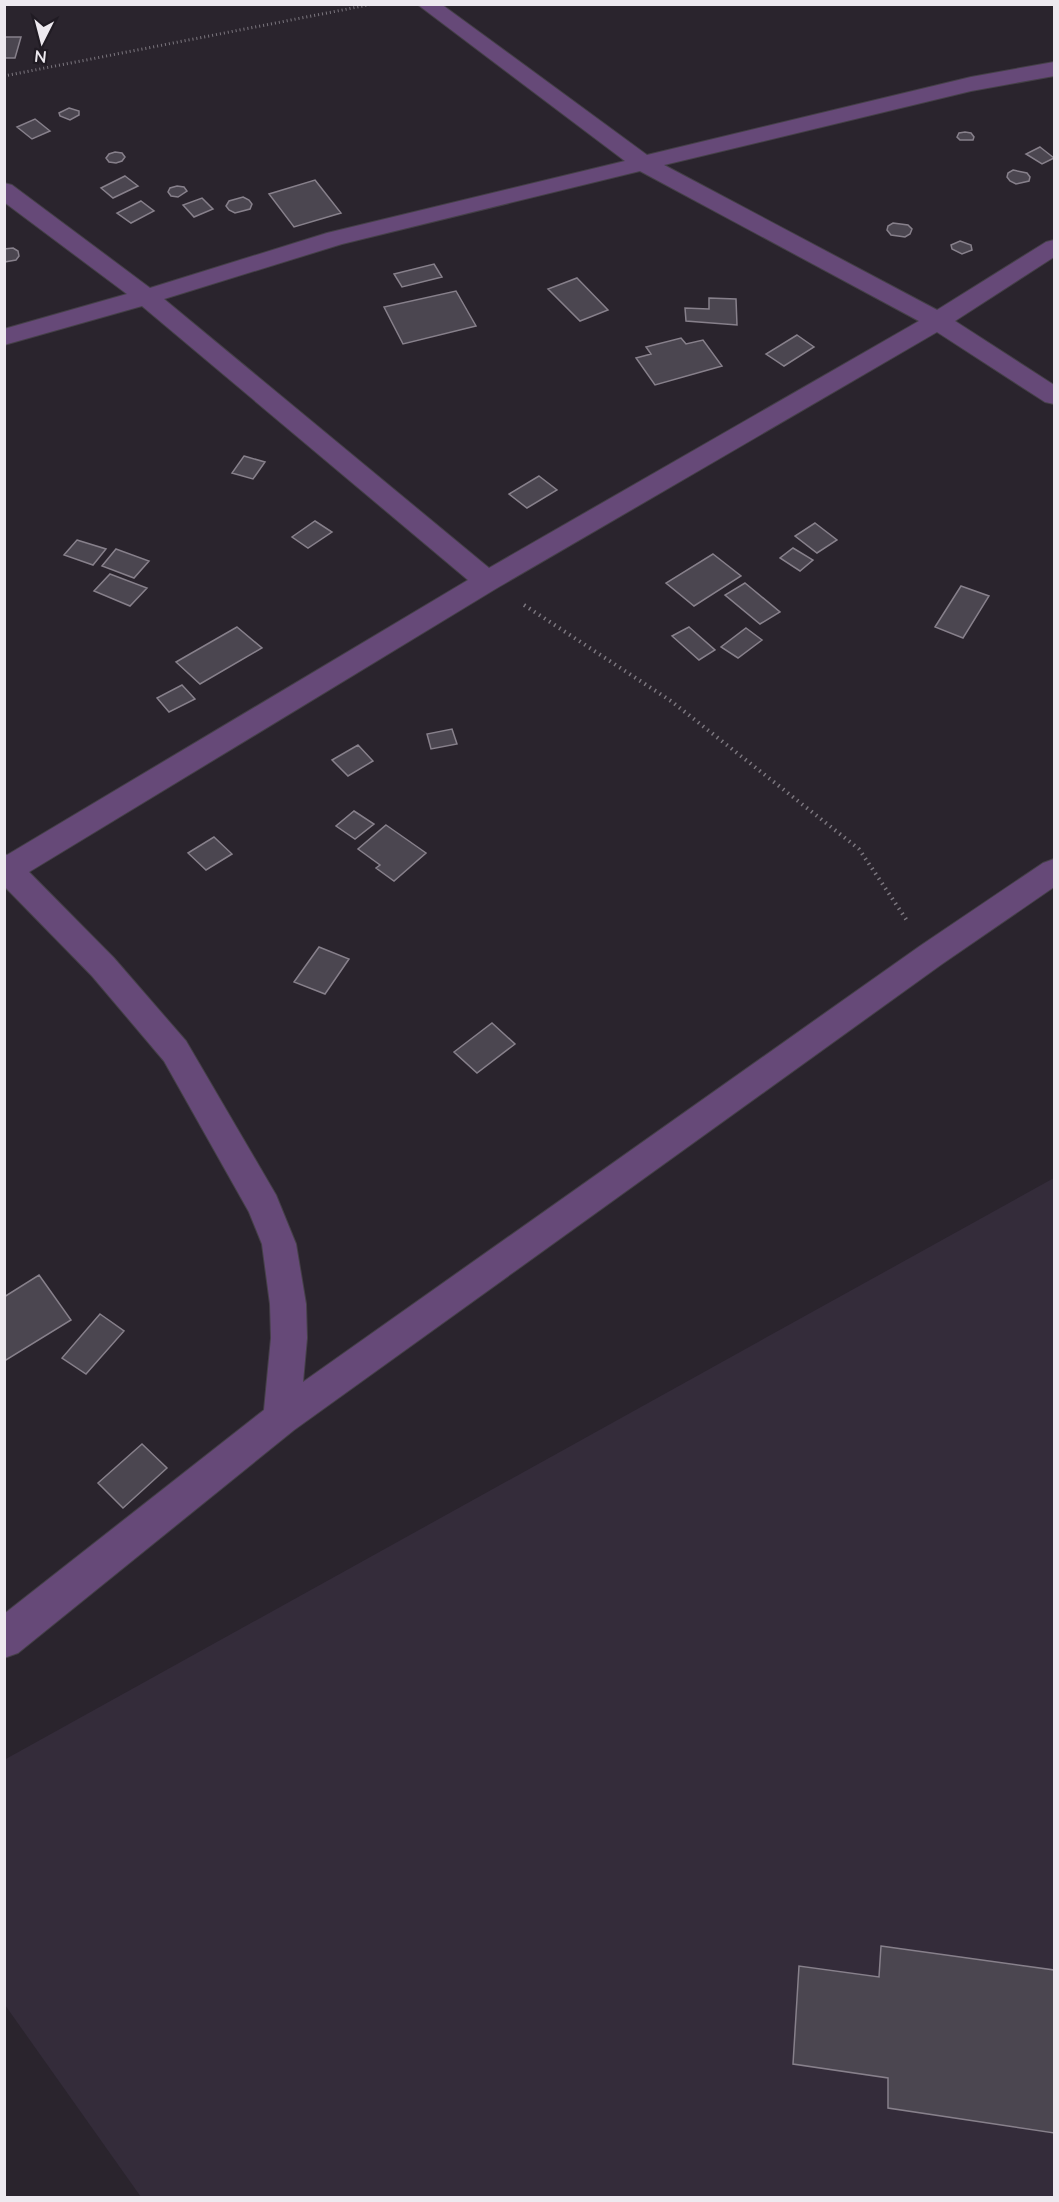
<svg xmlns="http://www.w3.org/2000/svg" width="1059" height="2202" viewBox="0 0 1059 2202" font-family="Lato,sans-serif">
  <rect width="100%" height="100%" fill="#2a242d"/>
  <path fill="#342c3a" d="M1054,1178V2197H141L5,2005L4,1760Z"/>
  <path fill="#4b4650" stroke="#87808b" stroke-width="1.5" d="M4,37H21L15,58H4Z
    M69,108L79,111V115L70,120L60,116L59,113Z
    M35,119L50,131L32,139L17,127Z
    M965,132L971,133L974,137L973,140H960L957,137L959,133Z
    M1040,147L1054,158L1042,164L1026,154Z
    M115,152L122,153L125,157L122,161L116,163L109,162L106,158L109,154Z
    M1013,170L1027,173L1030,177L1029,181L1016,184L1010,181L1007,177L1008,173Z
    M125,176L138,186L113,198L101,188Z
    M315,180L341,213L294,227L269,194Z
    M177,186L184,187L187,191L178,197L171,196L168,192L170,188Z
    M243,197L249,200L252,204L250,209L235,213L229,210L226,206L229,201Z
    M202,198L213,209L194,217L183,205Z
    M141,201L154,211L131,223L117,213Z
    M893,223L908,225L912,229L910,234L905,237L891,235L887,230L888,226Z
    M960,241L971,245L972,250L962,254L952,249L951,245Z
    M13,248L18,251L19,256L16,260L4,262V249Z
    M434,264L442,277L402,287L394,274Z
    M577,278L608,310L580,321L548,289Z
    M456,291L476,326L403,344L384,307Z
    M709,298L736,299L737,325L686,321L685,308L709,309Z
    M797,335L814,347L784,366L766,354Z
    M681,338L686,344L703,340L722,366L655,385L636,358L651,354L646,347Z
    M244,456L265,462L253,479L232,473Z
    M539,476L557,490L527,508L509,494Z
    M315,521L332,532L308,548L292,537Z
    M815,523L837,540L817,553L795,536Z
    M77,540L106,549L93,565L64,555Z
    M793,548L813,560L800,571L780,558Z
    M116,549L149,561L134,578L102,566Z
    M713,554L741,576L694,606L666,583Z
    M110,574L147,588L130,606L94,591Z
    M745,583L780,612L760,624L725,595Z
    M961,586L989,596L963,638L935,627Z
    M237,627L262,648L200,684L176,662Z
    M689,627L715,650L699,660L672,636Z
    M746,628L762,640L738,658L721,647Z
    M182,685L195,699L169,712L157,698Z
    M452,729L457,744L431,749L427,734Z
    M358,745L373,761L348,776L332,760Z
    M354,811L374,824L355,839L336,826Z
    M386,825L426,853L394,881L376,868L380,865L358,849Z
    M214,837L232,854L206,870L188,853Z
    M319,947L349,959L325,994L294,982Z
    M492,1023L515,1044L477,1073L454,1052Z
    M39,1275L71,1320L6,1360L4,1357V1297Z
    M100,1314L124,1331L86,1374L62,1358Z
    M142,1444L167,1468L123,1508L98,1483Z
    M881,1946L1054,1970V2133L888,2108V2078L793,2064L799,1966L879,1977Z"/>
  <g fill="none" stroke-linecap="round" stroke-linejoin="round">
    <g stroke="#454048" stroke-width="2">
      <path id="street" d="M417,4H441L647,155L971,77L1054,62V76L971,91L664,165L937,310L1046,242L1054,240V257L955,321L1054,385V404L1045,402L937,332L497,588L29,872L114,958L186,1041L276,1195L296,1244L306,1304L307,1338L303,1382L920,946L1043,863L1054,859V887L942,964L294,1430L18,1653L4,1658V1614L264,1410L271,1338L270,1304L262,1244L249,1212L164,1061L92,976L4,886V854L7,855L468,580L142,306L4,345V329L127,294L4,202V183L12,185L150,288L327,233L625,161ZM640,171L919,321L489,568L164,299L342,244Z"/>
    </g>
    <path stroke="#7b767e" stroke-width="3" stroke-dasharray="1 3" stroke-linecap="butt" d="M4,76L373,4"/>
    <path stroke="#7b767e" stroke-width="4" stroke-dasharray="1.5 4.5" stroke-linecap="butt" d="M524,605L671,701L859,849L908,922"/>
    <use href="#street" fill="#664978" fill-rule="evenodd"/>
  </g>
  <rect width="1059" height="2202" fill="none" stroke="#ede9ef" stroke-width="12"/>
  <g transform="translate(42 42) rotate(186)" stroke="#201b23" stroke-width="4.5" paint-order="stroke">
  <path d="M0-4.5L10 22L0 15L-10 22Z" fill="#ede9ef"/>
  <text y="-9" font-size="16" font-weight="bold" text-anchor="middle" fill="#ede9ef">N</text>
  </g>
</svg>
